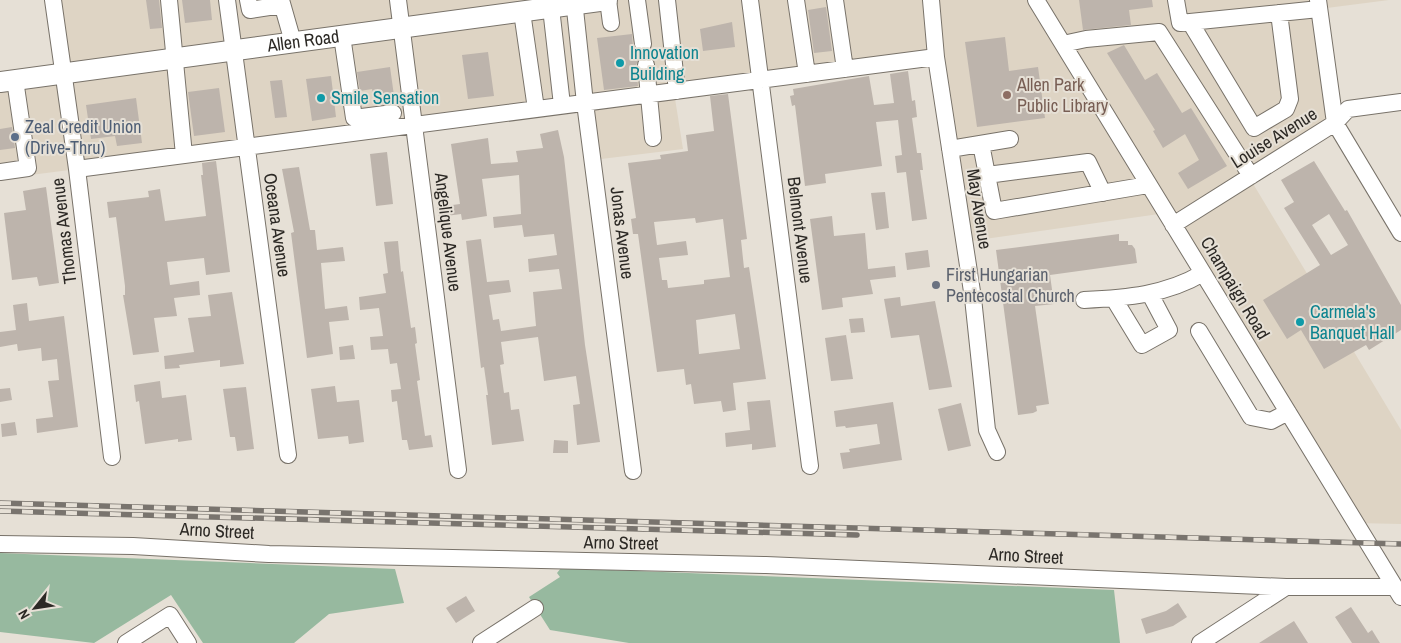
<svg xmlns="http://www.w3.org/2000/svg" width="1401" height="643" viewBox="0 0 1401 643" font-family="'Archivo Narrow',sans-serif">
  <rect width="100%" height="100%" fill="#e6e0d6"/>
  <path fill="#ded4c4" d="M53,0H1389L1319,9L1335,123L1249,177L1401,430V524L1356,523L1166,213L964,242L936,57L674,92L683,149L593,160L585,103L0,179V82L62,73Z"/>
  <path fill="#97b99f" d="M0,553L395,569L404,603L329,614L294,643H203L171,595L94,643L0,632Z
    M561,568L1114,590L1120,643H629L550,630L529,597L560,577L557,573Z"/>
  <path fill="#bdb4ac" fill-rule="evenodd" d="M146,0H159L162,28L150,29Z
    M182,0H210L212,20L185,23Z
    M1079,0H1152L1153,7L1129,10L1131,25L1083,30Z
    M826,7L832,51L814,53L808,10Z
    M732,22L735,47L703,51L700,29Z
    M632,34L633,46L640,57L636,65L638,86L604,90L597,38Z
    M1005,37L1009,71L1038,67L1045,118L977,127L965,42Z
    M1124,45L1145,80L1157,73L1182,113L1191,108L1227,166L1188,189L1178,173L1199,160L1185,134L1163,148L1153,131L1155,130L1107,53Z
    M488,52L494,96L468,99L462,55Z
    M390,67L395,103L375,105L372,89L360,91L357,72Z
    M908,71L912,101L915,100L917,117L912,118L917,153H921L923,170H920L927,219L912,221L906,172L897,173L895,156L902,155L898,120L876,122L882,166L825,174L826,183L805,186L795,105L792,106L790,96L794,95L793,89L869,76L874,105L894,103L890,74Z
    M331,76L336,117L312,121L306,79Z
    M282,80L287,117L275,118L270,81Z
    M219,88L225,132L194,136L188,92Z
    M728,94L747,239L741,240L744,268L749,267L766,379L733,383L736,410L723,412L721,401L694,404L691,384L686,385L684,369L657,372L638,234H633L631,219L636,218L628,163L661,159L660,155L688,151L686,135L714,131L710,96ZM695,218L696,223L723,219L730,277L704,280V284L668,288L667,280H662L659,258L688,255L686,241L657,245L654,222ZM735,314L740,349L699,354L696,320Z
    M136,98L142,143L117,146L115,136L91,139L86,105Z
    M12,127L15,148L0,150V129Z
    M558,130L564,157L585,345L600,442L577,445L573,405L580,404L576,376L544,381L538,337L501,342L504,364L500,365L504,393L509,392L511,410L519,409L524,441L492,445L486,395H488L484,367L481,368L466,241L481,239L487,282L509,280L511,292L489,295L493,320L499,319L501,331L536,326L533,292L562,289L559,269L529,272L528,259L557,255L554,234L524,237L522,225L494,228L493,217L521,214L519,175L482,179L487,216L462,220L461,214L439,217L437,207L460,204L451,144L488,138L491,164L518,162L516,151L543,148L540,134Z
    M387,152L393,204L376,206L370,154Z
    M216,161L230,272L206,275L204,258L167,262L170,285L199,281L200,295L174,298L177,316L154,318L159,352L133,355L123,295H125V286L116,217L109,218L107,202L149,197L148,191L160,189L165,221L206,216L201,175H203L202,163Z
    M1314,161L1345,211L1347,210L1401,305V330L1369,350L1366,345L1324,369L1301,330L1287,339L1263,300L1320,265L1284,208L1294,202L1281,180ZM1329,214L1348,245L1331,255L1312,225Z
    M299,167L310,230H315L317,250L343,247L345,261L321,263L325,309L347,306L349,320L329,322L333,354L307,358L291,233L294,232L282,169Z
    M46,187L59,283L39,286L37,277L12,280L4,213L26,210L23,191Z
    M885,192L889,228L876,230L871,193Z
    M832,216L834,236L865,233L868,269L895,266L896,277L870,280L873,294L842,298L843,307L822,310L810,219Z
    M1119,234V241H1128V245H1132L1135,249L1137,263L1050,275L1054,304L1035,306L1049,404L1036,406L1037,411L1033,413L1018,415L996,250Z
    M398,241L401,272L403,271L411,328L415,327L417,343L415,344L420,380L417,381L425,436L431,435L433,447L409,450L407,440H402L397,401L392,402L391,390L401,389L397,363L390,364L388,349L371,350L370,337L383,336L379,308L360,310L359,297L386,293L383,274L388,273L384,242Z
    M928,250L930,267L907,270L905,253Z
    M232,292L244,364L220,367V360L179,365L180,368L165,369L164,356L194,352L188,318L211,316L208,295Z
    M900,297L901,306L935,301L952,387L929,390L919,335L891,338L884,299Z
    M27,303L29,321L64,316L78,427L37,433L36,419L53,417L48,381L59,380L57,359L42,361L41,348L18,351L17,344L0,347V332L16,330L13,305Z
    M863,318L865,332L851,333L849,319Z
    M846,335L853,379L831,381L825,338Z
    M353,345L355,359L340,360L339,347Z
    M160,381L162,398L186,395L192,440L178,442V439L145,444L139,401L136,402L134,385Z
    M335,386L337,402L359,400L364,442L349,444L348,436L318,439L311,389Z
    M246,387L254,449L237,451L235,437H230L223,389Z
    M10,388L12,400L0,402V389Z
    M770,400L776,447L752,450V444L726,447L725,433L750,430L747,402Z
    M893,402L902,460L843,469L840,453L850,452L849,449L880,444L877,424L846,428L845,426L836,427L834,411Z
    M961,403L971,446L948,451L938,409Z
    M15,422L17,435L2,437L1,424Z
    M554,440L568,441V453H553Z
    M466,596L475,611L456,623L446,608Z
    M1178,603L1187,617L1173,626L1146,634L1141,619L1166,611Z
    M1351,607L1368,633L1372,630L1380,643H1352L1335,617Z
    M1294,621L1308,643H1259Z"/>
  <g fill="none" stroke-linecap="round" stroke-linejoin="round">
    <g stroke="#787269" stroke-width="18">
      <path id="minor" d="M53,0L77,169L112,457
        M169,0L184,155
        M227,0L288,455
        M248,0L250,10L282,5
        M281,0L293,42
        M398,0L458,470
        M574,0L585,103L633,471
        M608,0L611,23
        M637,0L643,44
        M667,0L677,91
        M750,0L810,466
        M796,0L807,74
        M835,0L845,69
        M931,0L936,57L973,298L987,430L997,452
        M1036,0L1401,597
        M1176,0L1180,23L1319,9
        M1318,0L1335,123L1401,233
        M551,8L562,105
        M522,12L536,109
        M1190,22L1254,128L1286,109L1290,99L1279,13
        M342,36L354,118L393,113
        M1063,44L1086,39L1159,32L1251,176
        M646,65L653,138
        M981,144L994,211L1148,185
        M950,149L1010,139
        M77,169L936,57
        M0,172L28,168L15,80
        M987,175L1088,162L1103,193
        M1173,225L1335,123L1348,109L1401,102
        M1114,299L1142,345L1169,330L1150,294
        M1084,300C1126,298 1166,295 1203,273
        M1199,331L1251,417L1271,421L1288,412
        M0,544L133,546L269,554L766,565L1286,587
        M126,643L170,615L188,643
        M481,643L535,608
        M1200,643L1286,587H1395"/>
    </g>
    <g stroke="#787269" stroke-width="22">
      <g id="major">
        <path id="s1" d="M0,82L607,0"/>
      </g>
    </g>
    <use href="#minor" stroke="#fff" stroke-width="16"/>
    <use href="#major" stroke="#fff" stroke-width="20"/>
    <g stroke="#79746e" stroke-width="5.5">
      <path id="rail" d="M0,503L1401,544
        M0,511L857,535"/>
    </g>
    <use href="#rail" stroke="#e6e0d6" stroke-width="4" stroke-dasharray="11" stroke-linecap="butt"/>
  </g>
  <g fill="#0f9aa8" stroke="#e6e0d6" stroke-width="2">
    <circle cx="620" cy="63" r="5"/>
    <circle cx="321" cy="98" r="5"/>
    <circle cx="1300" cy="322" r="5"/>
  </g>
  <circle fill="#8d6e63" stroke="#e6e0d6" stroke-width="2" cx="1007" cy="95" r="5"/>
  <circle fill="#5c6f8a" stroke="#e6e0d6" stroke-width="2" cx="15" cy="137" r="5"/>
  <circle fill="#6b7280" stroke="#e6e0d6" stroke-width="2" cx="936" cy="285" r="5"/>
  <g text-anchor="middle" stroke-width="4" stroke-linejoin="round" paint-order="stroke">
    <g font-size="18" fill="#2c2925" stroke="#e6e0d6">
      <text dy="6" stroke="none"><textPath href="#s1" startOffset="306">Allen Road</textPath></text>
      <text transform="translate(1274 138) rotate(-32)" y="6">Louise Avenue</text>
      <text transform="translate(979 209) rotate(81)" y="6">May Avenue</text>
      <text transform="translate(277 225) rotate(82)" y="6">Oceana Avenue</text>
      <text transform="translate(800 230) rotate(83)" y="6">Belmont Avenue</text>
      <text transform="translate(64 231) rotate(-97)" y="6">Thomas Avenue</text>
      <text transform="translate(448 232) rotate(83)" y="6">Angelique Avenue</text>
      <text transform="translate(622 233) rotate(83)" y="6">Jonas Avenue</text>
      <text transform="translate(1235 288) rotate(59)" y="6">Champaign Road</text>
      <text transform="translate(217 531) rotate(3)" y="6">Arno Street</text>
      <text transform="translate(621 543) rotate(1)" y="6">Arno Street</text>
      <text transform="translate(1026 556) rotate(3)" y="6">Arno Street</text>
    </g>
    <g font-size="18" fill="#0d838f" stroke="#e6e0d6" text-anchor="start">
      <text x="630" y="59">Innovation<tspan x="630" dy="21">Building</tspan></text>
      <text x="331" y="104">Smile Sensation</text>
      <text x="1310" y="318">Carmela's<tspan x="1310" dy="21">Banquet Hall</tspan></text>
    </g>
    <g font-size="18" fill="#785e54" stroke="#e6e0d6" text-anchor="start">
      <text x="1017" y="91">Allen Park<tspan x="1017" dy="21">Public Library</tspan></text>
    </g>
    <g font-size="18" fill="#4e5e75" stroke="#e6e0d6" text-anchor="start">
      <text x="25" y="133">Zeal Credit Union<tspan x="25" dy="21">(Drive-Thru)</tspan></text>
    </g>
    <g font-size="18" fill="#5b616d" stroke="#e6e0d6" text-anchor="start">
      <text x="946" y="281">First Hungarian<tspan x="946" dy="21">Pentecostal Church</tspan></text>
    </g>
  </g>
  <g transform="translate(35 608) rotate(240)" stroke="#e6e0d6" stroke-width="4" paint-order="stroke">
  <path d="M0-4L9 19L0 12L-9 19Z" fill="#2c2925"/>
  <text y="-8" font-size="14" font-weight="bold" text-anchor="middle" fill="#2c2925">N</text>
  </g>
</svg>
